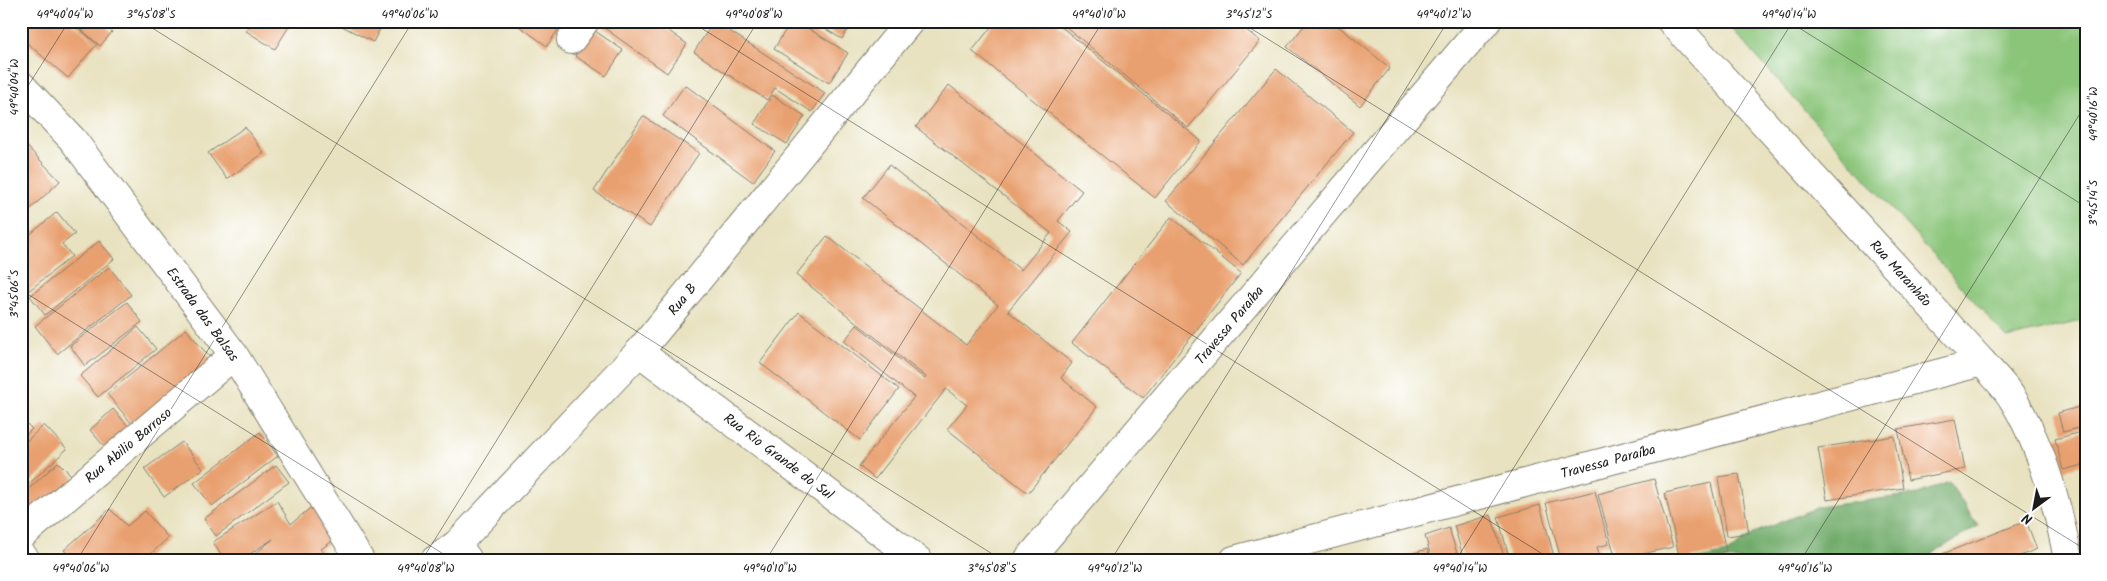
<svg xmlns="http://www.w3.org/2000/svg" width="2107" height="581" viewBox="0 0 2107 581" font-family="Kalam,sans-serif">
  <rect width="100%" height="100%" fill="#fff"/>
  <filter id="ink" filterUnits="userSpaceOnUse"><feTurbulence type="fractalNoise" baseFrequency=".02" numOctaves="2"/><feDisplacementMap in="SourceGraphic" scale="10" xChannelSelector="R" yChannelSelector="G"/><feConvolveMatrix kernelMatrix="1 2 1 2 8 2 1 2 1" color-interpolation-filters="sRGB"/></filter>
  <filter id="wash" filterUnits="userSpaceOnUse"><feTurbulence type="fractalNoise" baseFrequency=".0096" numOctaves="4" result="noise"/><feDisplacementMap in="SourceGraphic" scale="20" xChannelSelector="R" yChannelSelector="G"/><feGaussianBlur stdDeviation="1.12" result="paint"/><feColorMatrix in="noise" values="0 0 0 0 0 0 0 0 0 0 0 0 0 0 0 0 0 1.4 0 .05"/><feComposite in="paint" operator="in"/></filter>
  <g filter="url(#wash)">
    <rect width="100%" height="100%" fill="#e8e2c0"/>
    <path fill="#8ac579" stroke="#53704a" d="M1725,21H2086V320L2007,338Z"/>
    <path fill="#6faa69" stroke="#466342" d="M1949,482L1978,526L1931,554L1933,560H1695L1727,553L1754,533L1818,507L1918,494Z"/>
    <g id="blocks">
      <path fill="#e9a06f" d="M31,21H70L97,44L68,78L21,38V31Z
        M72,21H100L112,32L100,46Z
        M246,21H284L290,25L275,49L246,31L249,26L245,24Z
        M340,21H384L373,42L338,24Z
        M512,21H564L547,46Z
        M607,21H655L687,44L667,73L603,27Z
        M714,21L825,93L812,112L775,88L767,100L694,52Z
        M791,21H796L848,53L829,83L774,49Z
        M812,21H864L859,28L852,23L842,39Z
        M996,21H1054L1201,141L1155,198L972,51Z
        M1059,21H1235L1260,41L1188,128Z
        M1308,21H1332L1390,68L1360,106L1287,47Z
        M592,29L623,50L606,76L575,56Z
        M1276,69L1353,132L1243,265L1166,201Z
        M685,85L775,151L753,182L663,116Z
        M949,85L1082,191L1058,221L1072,232L1008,311L1072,363L1061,378L1097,407L1028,493L947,429L967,405L946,389L875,479L859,466L914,397L844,341L857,325L925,379L926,377L796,275L827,236L966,345L998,305L863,198L889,165L1021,270L1051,233L916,127Z
        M772,95L805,116L787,144L754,124Z
        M643,116L699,153L650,227L594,191Z
        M245,127L264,153L227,179L208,153Z
        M21,140L60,181L21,218Z
        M57,212L75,234L62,244L72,256L21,297V242Z
        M1171,217L1241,273L1143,398L1072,343Z
        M99,241L114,259L45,315L30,296Z
        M109,267L131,295L57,354L35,326Z
        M127,302L142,322L85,366L70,346Z
        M799,312L899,389L860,440L760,363Z
        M138,327L156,349L98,397L80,376Z
        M186,329L212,360L133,425L107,394Z
        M2086,405V426L2063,432L2058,413Z
        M113,409L135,434L111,454L90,430Z
        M21,418L32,429L21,440Z
        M1955,419L1965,469L1908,480L1898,429Z
        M44,425L67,449L21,491V446Z
        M2086,431V464L2063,470L2055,439Z
        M260,432L278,456L212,506L194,483Z
        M1894,436L1903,488L1827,500L1818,448Z
        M182,442L203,469L164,497L144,469Z
        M58,462L77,481L34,520L21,506V496Z
        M276,465L289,482L216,536L204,519Z
        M1739,474L1749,533L1727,536L1718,477Z
        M1654,479L1673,547L1616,560L1598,494Z
        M1711,483L1726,551L1680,560L1665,493Z
        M1595,491L1609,544L1597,547L1601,560H1561L1546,503Z
        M277,501L291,524L315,504L337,538L321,549L329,560H248L273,539L241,560H224L213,542Z
        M1540,505L1555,560H1510L1498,517Z
        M110,509L127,526L145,511L168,538L144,560H73L64,550Z
        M1491,515L1505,560H1464L1454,526Z
        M2026,521L2037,549L2010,560H1942L1940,555Z
        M1449,528L1459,560H1432L1425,536Z
        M1427,549L1431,560H1394V559Z"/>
    </g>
  </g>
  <g filter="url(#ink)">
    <use href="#blocks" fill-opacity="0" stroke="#827f6e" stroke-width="1"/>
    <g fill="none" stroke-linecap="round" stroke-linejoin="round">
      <g stroke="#827f6e" stroke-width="30">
        <path id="minor" d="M571,40L585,21
          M639,352L918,560
          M21,536L234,355
          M457,544L468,560
          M21,554L26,560
          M1028,560L1487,21
          M1234,560L1982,362"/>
      </g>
      <g stroke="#827f6e" stroke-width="30">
        <path id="tertiary" d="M1671,21L1982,362C1993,375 2006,387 2014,401C2043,449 2058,505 2068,560
          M21,85L73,140L234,355L360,560
          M435,560L457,544L639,352L910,21"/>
      </g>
      <use href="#minor" stroke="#fff" stroke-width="28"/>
      <use href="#tertiary" stroke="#fff" stroke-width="28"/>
    </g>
  </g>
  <path fill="none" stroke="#1c1c1c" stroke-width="1" stroke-opacity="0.45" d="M141,21L1002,560M690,21L1552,560M1239,21L2086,550M1788,21L2086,207M21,97L69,21M21,290L453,560M77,560L413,21M422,560L758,21M766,560L1103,21M1111,560L1448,21M1456,560L1793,21M1801,560L2086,104"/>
  <g text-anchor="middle" stroke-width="5" stroke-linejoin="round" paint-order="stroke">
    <g font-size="14" fill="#1c1c1c" stroke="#fff">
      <text transform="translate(1901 273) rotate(48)" y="5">Rua Maranhão</text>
      <text transform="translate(682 299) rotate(-51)" y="5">Rua B</text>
      <text transform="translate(203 314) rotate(54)" y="5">Estrada das Balsas</text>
      <text transform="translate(1229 325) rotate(-50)" y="5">Travessa Paraíba</text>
      <text transform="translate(128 445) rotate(-40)" y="5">Rua Abilio Barroso</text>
      <text transform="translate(779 456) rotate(37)" y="5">Rua Rio Grande do Sul</text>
      <text transform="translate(1608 461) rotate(-15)" y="5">Travessa Paraíba</text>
    </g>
  </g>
  <rect width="2107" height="581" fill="none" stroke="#fff" stroke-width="55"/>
  <g transform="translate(2034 508) rotate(212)" stroke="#ffffff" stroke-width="4" paint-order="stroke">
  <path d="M0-4L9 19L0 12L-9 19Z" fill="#1c1c1c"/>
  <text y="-8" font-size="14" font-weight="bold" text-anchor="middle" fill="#1c1c1c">N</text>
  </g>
  <rect x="28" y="28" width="2052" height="526" fill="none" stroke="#1c1c1c" stroke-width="2"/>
  <g font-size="12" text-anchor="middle" fill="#1c1c1c">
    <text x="65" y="18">49°40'04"W</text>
    <text x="151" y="18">3°45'08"S</text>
    <text x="410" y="18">49°40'06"W</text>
    <text x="754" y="18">49°40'08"W</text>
    <text x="1099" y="18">49°40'10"W</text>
    <text x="1249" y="18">3°45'12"S</text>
    <text x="1444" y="18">49°40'12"W</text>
    <text x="1789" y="18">49°40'14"W</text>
    <text transform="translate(14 87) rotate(-90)" y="4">49°40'04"W</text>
    <text transform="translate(2093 114) rotate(-90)" y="4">49°40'16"W</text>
    <text transform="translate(2093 203) rotate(-90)" y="4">3°45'14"S</text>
    <text transform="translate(14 294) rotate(-90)" y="4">3°45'06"S</text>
    <text x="81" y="572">49°40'06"W</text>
    <text x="426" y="572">49°40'08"W</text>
    <text x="770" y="572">49°40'10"W</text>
    <text x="992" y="572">3°45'08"S</text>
    <text x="1115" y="572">49°40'12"W</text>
    <text x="1460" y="572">49°40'14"W</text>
    <text x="1805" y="572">49°40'16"W</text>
  </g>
</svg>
